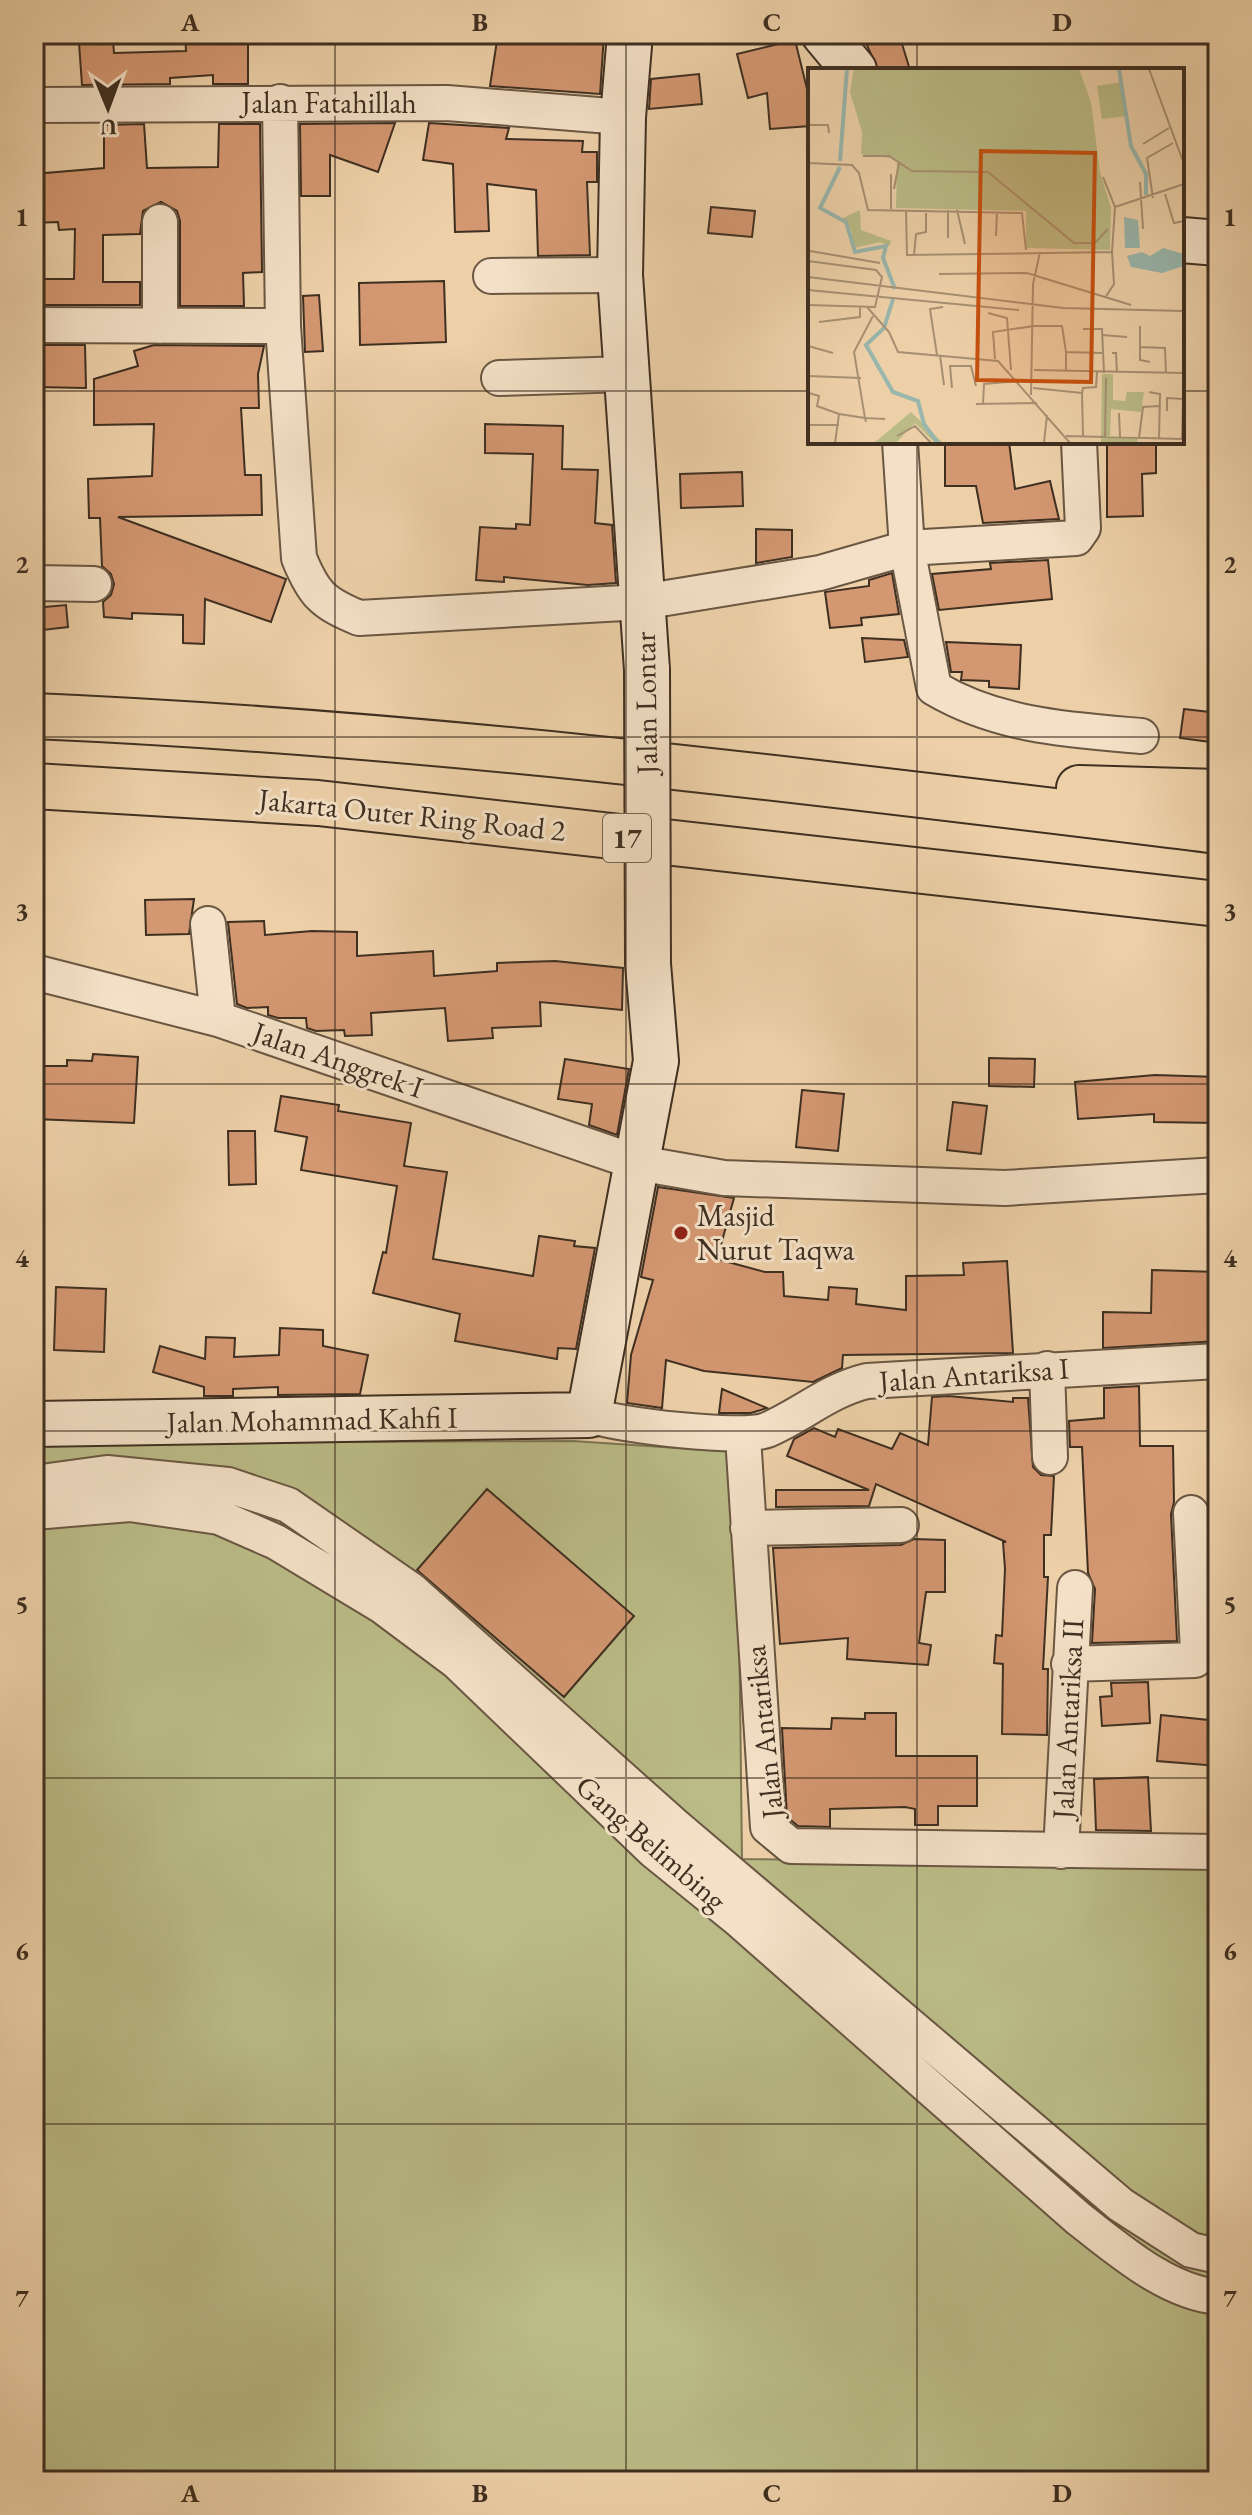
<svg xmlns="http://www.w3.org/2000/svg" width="1252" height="2515" viewBox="0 0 1252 2515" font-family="'EB Garamond',serif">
  <rect width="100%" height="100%" fill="#edd0a8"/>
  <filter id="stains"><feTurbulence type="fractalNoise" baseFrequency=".0025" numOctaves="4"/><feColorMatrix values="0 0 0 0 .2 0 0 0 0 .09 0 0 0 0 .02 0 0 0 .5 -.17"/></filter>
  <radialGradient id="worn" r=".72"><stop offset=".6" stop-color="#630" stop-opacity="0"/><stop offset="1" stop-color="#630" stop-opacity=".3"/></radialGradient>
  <path fill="#babb86" stroke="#7c7554" stroke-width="2" d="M573,1441L737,1452L742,1859L1218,1866V2481H34V1443Z"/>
  <path fill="#d39771" stroke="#3f2f21" stroke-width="2" d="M185,34H248V84H213V75L170,78V84L82,85L79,43L113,41L114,53L186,51Z
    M498,34H604L600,94L490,86Z
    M862,34H899L910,70H878Z
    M795,40L810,101V126L770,129L767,93L748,98L737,54Z
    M699,74L702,104L649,109L651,79Z
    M395,123L378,172L330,155V196H301L300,124Z
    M429,123L509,128L506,139L583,141L582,152H597V182H587L590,255L538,256L536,190L487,184L489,231L455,232L453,164L423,160Z
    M144,124L147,168L218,167L219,124H260L262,272L243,273L244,306H180V221L177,211L161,202L143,211L140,234L103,235V282H140V305H41V279H74L75,229L59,230L58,222L34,223V174L104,168V125Z
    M711,207L755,211L752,237L708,233Z
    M444,281L446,342L360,345L359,283Z
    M319,295L323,351L305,352L303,296Z
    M41,345H85L86,388L34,387V348H41Z
    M154,345L264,346L258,374L259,408H241L245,475H261L262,515L118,517L286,579L271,622L205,599L204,644L183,643V615L132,613V619L104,617L103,602L111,595L114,584L111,574L102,566L100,518H89L88,479L152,476L154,424L94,425V379L138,366L134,351Z
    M485,424L563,426L562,469L598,470L595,523L612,525L616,583L588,585L504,577V582L476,580L480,527L516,529V524L530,525L533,454L485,453Z
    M945,442H1009L1015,489L1050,481L1059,519L983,523L976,486H945Z
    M1156,444V473L1142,474L1143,516L1107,517V445Z
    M742,472L743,506L681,508L680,474Z
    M756,529L792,530V557L756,563Z
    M1048,560L1052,599L939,610L932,574L991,569L990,563Z
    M892,573L899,614L861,618L862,625L830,628L825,592L869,586V580Z
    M66,605L68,627L34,631V608Z
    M862,638L904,640L908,657L865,662Z
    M946,642L1021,645L1019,689L989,687V681L961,680L962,672H951Z
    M1184,709L1218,713V743L1180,738Z
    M194,899L189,934L146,935L145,900Z
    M264,921L265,935L312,931L357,932V956L433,951L434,976L497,971V963L555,961L623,968L622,1010L540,1002L541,1026L492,1028L493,1038L448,1041L445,1008L371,1013L372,1035L345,1036L344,1030L316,1031L307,1028L306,1018H278L268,1015V1007L247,1008L237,1004L228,922Z
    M93,1054L138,1057L134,1123L34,1119V1066H67V1060L92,1061Z
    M989,1058L1035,1059L1034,1087L989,1086Z
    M565,1059L629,1069L617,1135L589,1125L592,1104L558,1099Z
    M1155,1075L1218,1077V1123L1154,1122V1114L1078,1119L1075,1082Z
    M802,1090L844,1094L838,1151L796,1147Z
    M281,1096L339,1105L338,1111L411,1123L404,1166L447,1172L433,1259L533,1276L539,1236L575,1241L574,1246L595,1248L576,1349L558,1348L557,1359L455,1341L460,1314L373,1293L383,1252L386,1253L397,1186L301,1170L307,1137L275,1131Z
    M953,1102L987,1106L981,1154L947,1150Z
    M228,1131H255L256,1184L229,1185Z
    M658,1187L734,1198L717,1259L765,1272H783L784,1296L828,1300L829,1287L857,1289L856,1304L906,1310V1276L964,1275L963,1263L1007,1261L1013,1353L843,1355L842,1368L813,1382L704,1371L666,1360L662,1408L627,1403L631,1355L653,1280L641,1277Z
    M1152,1270L1218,1272V1341L1103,1348V1312L1151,1313Z
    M56,1287L106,1289L104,1352L54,1350Z
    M280,1328L323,1330V1346L368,1355L360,1394L278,1395V1387L233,1389V1396H204V1387L153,1372L160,1346L205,1359L206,1337L235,1338L234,1357L279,1355Z
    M1139,1386L1140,1446H1173L1174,1502L1171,1514L1177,1641L1092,1643L1095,1589L1088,1573L1082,1447H1070L1069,1421L1104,1418V1388Z
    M722,1389L767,1408L751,1413H719Z
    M948,1396L1013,1402V1398H1028L1033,1467L1041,1475L1054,1476L1051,1535H1044V1577H1048L1043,1669H1048L1047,1735L1002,1734L1003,1664L994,1663L996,1635L1002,1636L1005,1569L1003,1542H1006L876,1484L869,1506L776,1507V1490H869L787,1456L794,1439L814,1428L835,1437L838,1429L892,1449L900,1433L928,1445L932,1397Z
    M487,1489L634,1616L564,1697L417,1570Z
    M914,1539L945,1540V1592H926L919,1643L931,1645L928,1665L847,1659L848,1638L780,1644L773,1548L901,1545Z
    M1148,1682L1150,1723L1102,1726L1100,1697L1112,1696L1111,1683Z
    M865,1713H896V1756H977V1806H938V1825H915V1809L905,1807L830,1809V1827L798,1826L787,1817L782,1728L831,1729L832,1718L865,1719Z
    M1161,1715L1218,1721V1766L1157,1761Z
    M1148,1777L1151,1831L1096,1830L1094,1779Z"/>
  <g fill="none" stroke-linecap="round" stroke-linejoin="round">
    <g stroke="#6a5743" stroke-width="38">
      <path id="street" d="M34,105L447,103L623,117
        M491,276L620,275
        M34,325L283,326L280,102
        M160,326V222
        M283,326L299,558C314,595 323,603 359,618L642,602L820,573L907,548L1076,538L1083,528L1079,442
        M499,378L627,374
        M900,442L907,548L934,688C998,726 1069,730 1141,736
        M34,583L94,584
        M208,924L218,1019
        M34,972L218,1019L638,1163L724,1178L1005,1188L1218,1175
        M1047,1369L1050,1457
        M589,1415C617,1425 742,1440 767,1430C802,1415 829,1390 867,1381L1218,1361
        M743,1436L768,1827L791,1846L1218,1852
        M34,1483L107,1473L228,1485L288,1505L411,1590L674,1825L1121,2205L1191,2250L1218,2256
        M34,1512L130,1504L219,1517L276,1542L382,1606L457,1662L654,1851L738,1919L1079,2219C1118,2249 1166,2292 1218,2297
        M748,1528L901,1525
        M1069,1664L1195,1660L1198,1652L1191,1513
        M1061,1851L1075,1588"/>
    </g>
    <g stroke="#3f2f21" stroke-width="48">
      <path id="secondary" d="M630,34L623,117L620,275L647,670
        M824,34L854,70
        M1182,240L1218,243
        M34,1424L589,1415L656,1061L648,964"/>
    </g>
    <g stroke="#3f2f21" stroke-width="48">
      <path id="highway" d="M34,716C430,733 825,783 1218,831
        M34,786L318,803L1218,904
        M1079,788L1218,792"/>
    </g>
    <use href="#street" stroke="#f3e0c6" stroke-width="34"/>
    <use href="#secondary" stroke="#f3e0c6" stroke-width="44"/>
    <use href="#highway" stroke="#edd0a8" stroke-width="44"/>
    <g stroke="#3f2f21" stroke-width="48" stroke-linecap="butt">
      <path id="secondary-bridge" d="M647,670L648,964"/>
    </g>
    <use href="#secondary-bridge" stroke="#f3e0c6" stroke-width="44"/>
  </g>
  <path fill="none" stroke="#3f2f21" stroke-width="2" stroke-opacity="0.55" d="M335,34V2481M626,34V2481M917,34V70M34,391H810M1182,391H1218M917,442V2481M34,737H1218M34,1084H1218M34,1431H1218M34,1778H1218M34,2124H1218"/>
  <circle fill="#8f2418" stroke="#f3e0c6" stroke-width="3" cx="681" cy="1233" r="8"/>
  <g text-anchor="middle" stroke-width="6" stroke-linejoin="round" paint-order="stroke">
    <rect fill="#f3e0c6" stroke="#756452" stroke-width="2" x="603" y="814" width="48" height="48" rx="6"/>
    <g font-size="28" font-weight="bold" fill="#3f2f21">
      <text x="627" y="848">17</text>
    </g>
    <g font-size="30" fill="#3f2f21" stroke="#f3e0c6">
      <text x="329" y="113">Jalan Fatahillah</text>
      <text transform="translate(646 703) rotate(-91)" y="10">Jalan Lontar</text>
      <text transform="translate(412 815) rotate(6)" y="10">Jakarta Outer Ring Road 2</text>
      <text transform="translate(338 1060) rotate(19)" y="10">Jalan Anggrek I</text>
      <text transform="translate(974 1375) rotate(-4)" y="10">Jalan Antariksa I</text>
      <text transform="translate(312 1420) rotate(-1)" y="10">Jalan Mohammad Kahfi I</text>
      <text transform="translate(1068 1719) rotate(-87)" y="10">Jalan Antariksa II</text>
      <text transform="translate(764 1732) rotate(-96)" y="10">Jalan Antariksa</text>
      <text transform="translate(651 1843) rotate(41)" y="10">Gang Belimbing</text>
    </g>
    <g font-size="30" fill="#3f2f21" stroke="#f3e0c6" text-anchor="start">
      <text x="697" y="1226">Masjid<tspan x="697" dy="34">Nurut Taqwa</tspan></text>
    </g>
  </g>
  <g transform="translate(808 68)">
    <rect width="376" height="376" fill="#edd0a8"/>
    <path d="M46,1H271L283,34L292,104L303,140L302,182L218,180V143L88,140L89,91L53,86L54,64L42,24ZM314,14L319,48L294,51L289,18ZM52,142L53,162L83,173L81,178L72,174L46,180L43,161L33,151ZM294,306H305V332L317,333L319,324H336L333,344L303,341L302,368L330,369L329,375H293ZM103,344L135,375H127L107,355L88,375H66Z" fill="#babb86"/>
    <path d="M316,149L330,152L332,180H317ZM355,180L376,186V198L354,205L323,199L319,188L334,184L342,188Z" fill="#99b6ac"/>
    <path fill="none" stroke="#99b6ac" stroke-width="4" d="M311,1L323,78L338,106V127M32,93L39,1M32,99L12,140L38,154L47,184L78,178L75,190L87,221M85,231L76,260L58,277L85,324L110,333L116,356L130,375"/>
    <path fill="none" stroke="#a79072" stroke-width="2" d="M341,1L376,96M0,57H20L21,65M335,76L361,60M55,88H81L104,103L180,104L266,175H287L300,161M0,95L44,97L51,105L60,142L214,145L218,182M295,109L307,139M332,114L335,161M86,121L91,95M357,126L366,155L376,153M345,130L339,90L365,75M83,141V106M98,142L99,187L304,184L307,139L376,116M149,142L157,176M188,168L189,144M140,170V142M2,183L72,195M106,187L108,166L118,164V142M0,193L68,202L74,209L67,239L0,237M131,206L219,205L323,237M0,209L255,240L376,243M0,222L211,242M297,230L306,216L304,184M59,239L81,264L90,284L190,293L262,375M180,245L199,250L203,302M11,254L52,249V239M332,258V292L342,294M275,261H294L296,305M294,267L319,269M0,278L25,285M332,279L357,280L358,305M304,285H308L309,305M129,287L122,241L135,239M132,287L136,317M187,291L185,264L226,258H254L258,284M226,302L375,305M258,304V284L294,285M0,308L53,310M1,308V325L11,328L9,338L31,346M144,320L142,298H163L168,318M225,320L274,325L275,320L288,319L289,304M341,324L352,326L351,371M274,325L275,368M223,327L225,216L232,184M168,336L229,335M175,336L176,316L211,313M359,343V330L376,331M311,345L312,369M58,354L57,350L77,351M0,357H31M89,368L107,358L123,375M258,368L376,371M297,369L298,310M331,370L335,339L351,338M374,371L376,295M27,375L31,346L57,350L46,284L65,248M236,375L239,347"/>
    <path fill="#c65110" fill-opacity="0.15" stroke="#c65110" stroke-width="4" d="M173,83L287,85L283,314L169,312Z"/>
    <rect width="376" height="376" fill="none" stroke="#3f2f21" stroke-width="4"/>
  </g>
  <rect width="1252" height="2515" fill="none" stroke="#edd0a8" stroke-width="88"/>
  <g transform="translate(108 108) rotate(179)" stroke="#f3e0c6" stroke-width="6" paint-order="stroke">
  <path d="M0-6L14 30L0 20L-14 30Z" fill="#3f2f21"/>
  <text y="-12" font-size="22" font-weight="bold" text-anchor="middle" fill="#3f2f21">U</text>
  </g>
  <rect x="44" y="44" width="1164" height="2427" fill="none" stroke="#3f2f21" stroke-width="3"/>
  <g font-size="26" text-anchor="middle" font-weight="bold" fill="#3f2f21">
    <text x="190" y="31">A</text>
    <text x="480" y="31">B</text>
    <text x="772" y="31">C</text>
    <text x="1062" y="31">D</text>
    <text x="22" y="226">1</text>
    <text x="1230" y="226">1</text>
    <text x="22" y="573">2</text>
    <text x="1230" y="573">2</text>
    <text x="22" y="920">3</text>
    <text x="1230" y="920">3</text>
    <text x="22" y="1267">4</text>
    <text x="1230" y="1267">4</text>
    <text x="22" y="1613">5</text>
    <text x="1230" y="1613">5</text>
    <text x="22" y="1960">6</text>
    <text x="1230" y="1960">6</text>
    <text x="22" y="2307">7</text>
    <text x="1230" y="2307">7</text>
    <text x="190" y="2502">A</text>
    <text x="480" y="2502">B</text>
    <text x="772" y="2502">C</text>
    <text x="1062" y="2502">D</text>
  </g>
  <rect width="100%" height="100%" filter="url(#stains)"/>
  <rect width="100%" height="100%" fill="url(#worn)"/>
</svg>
